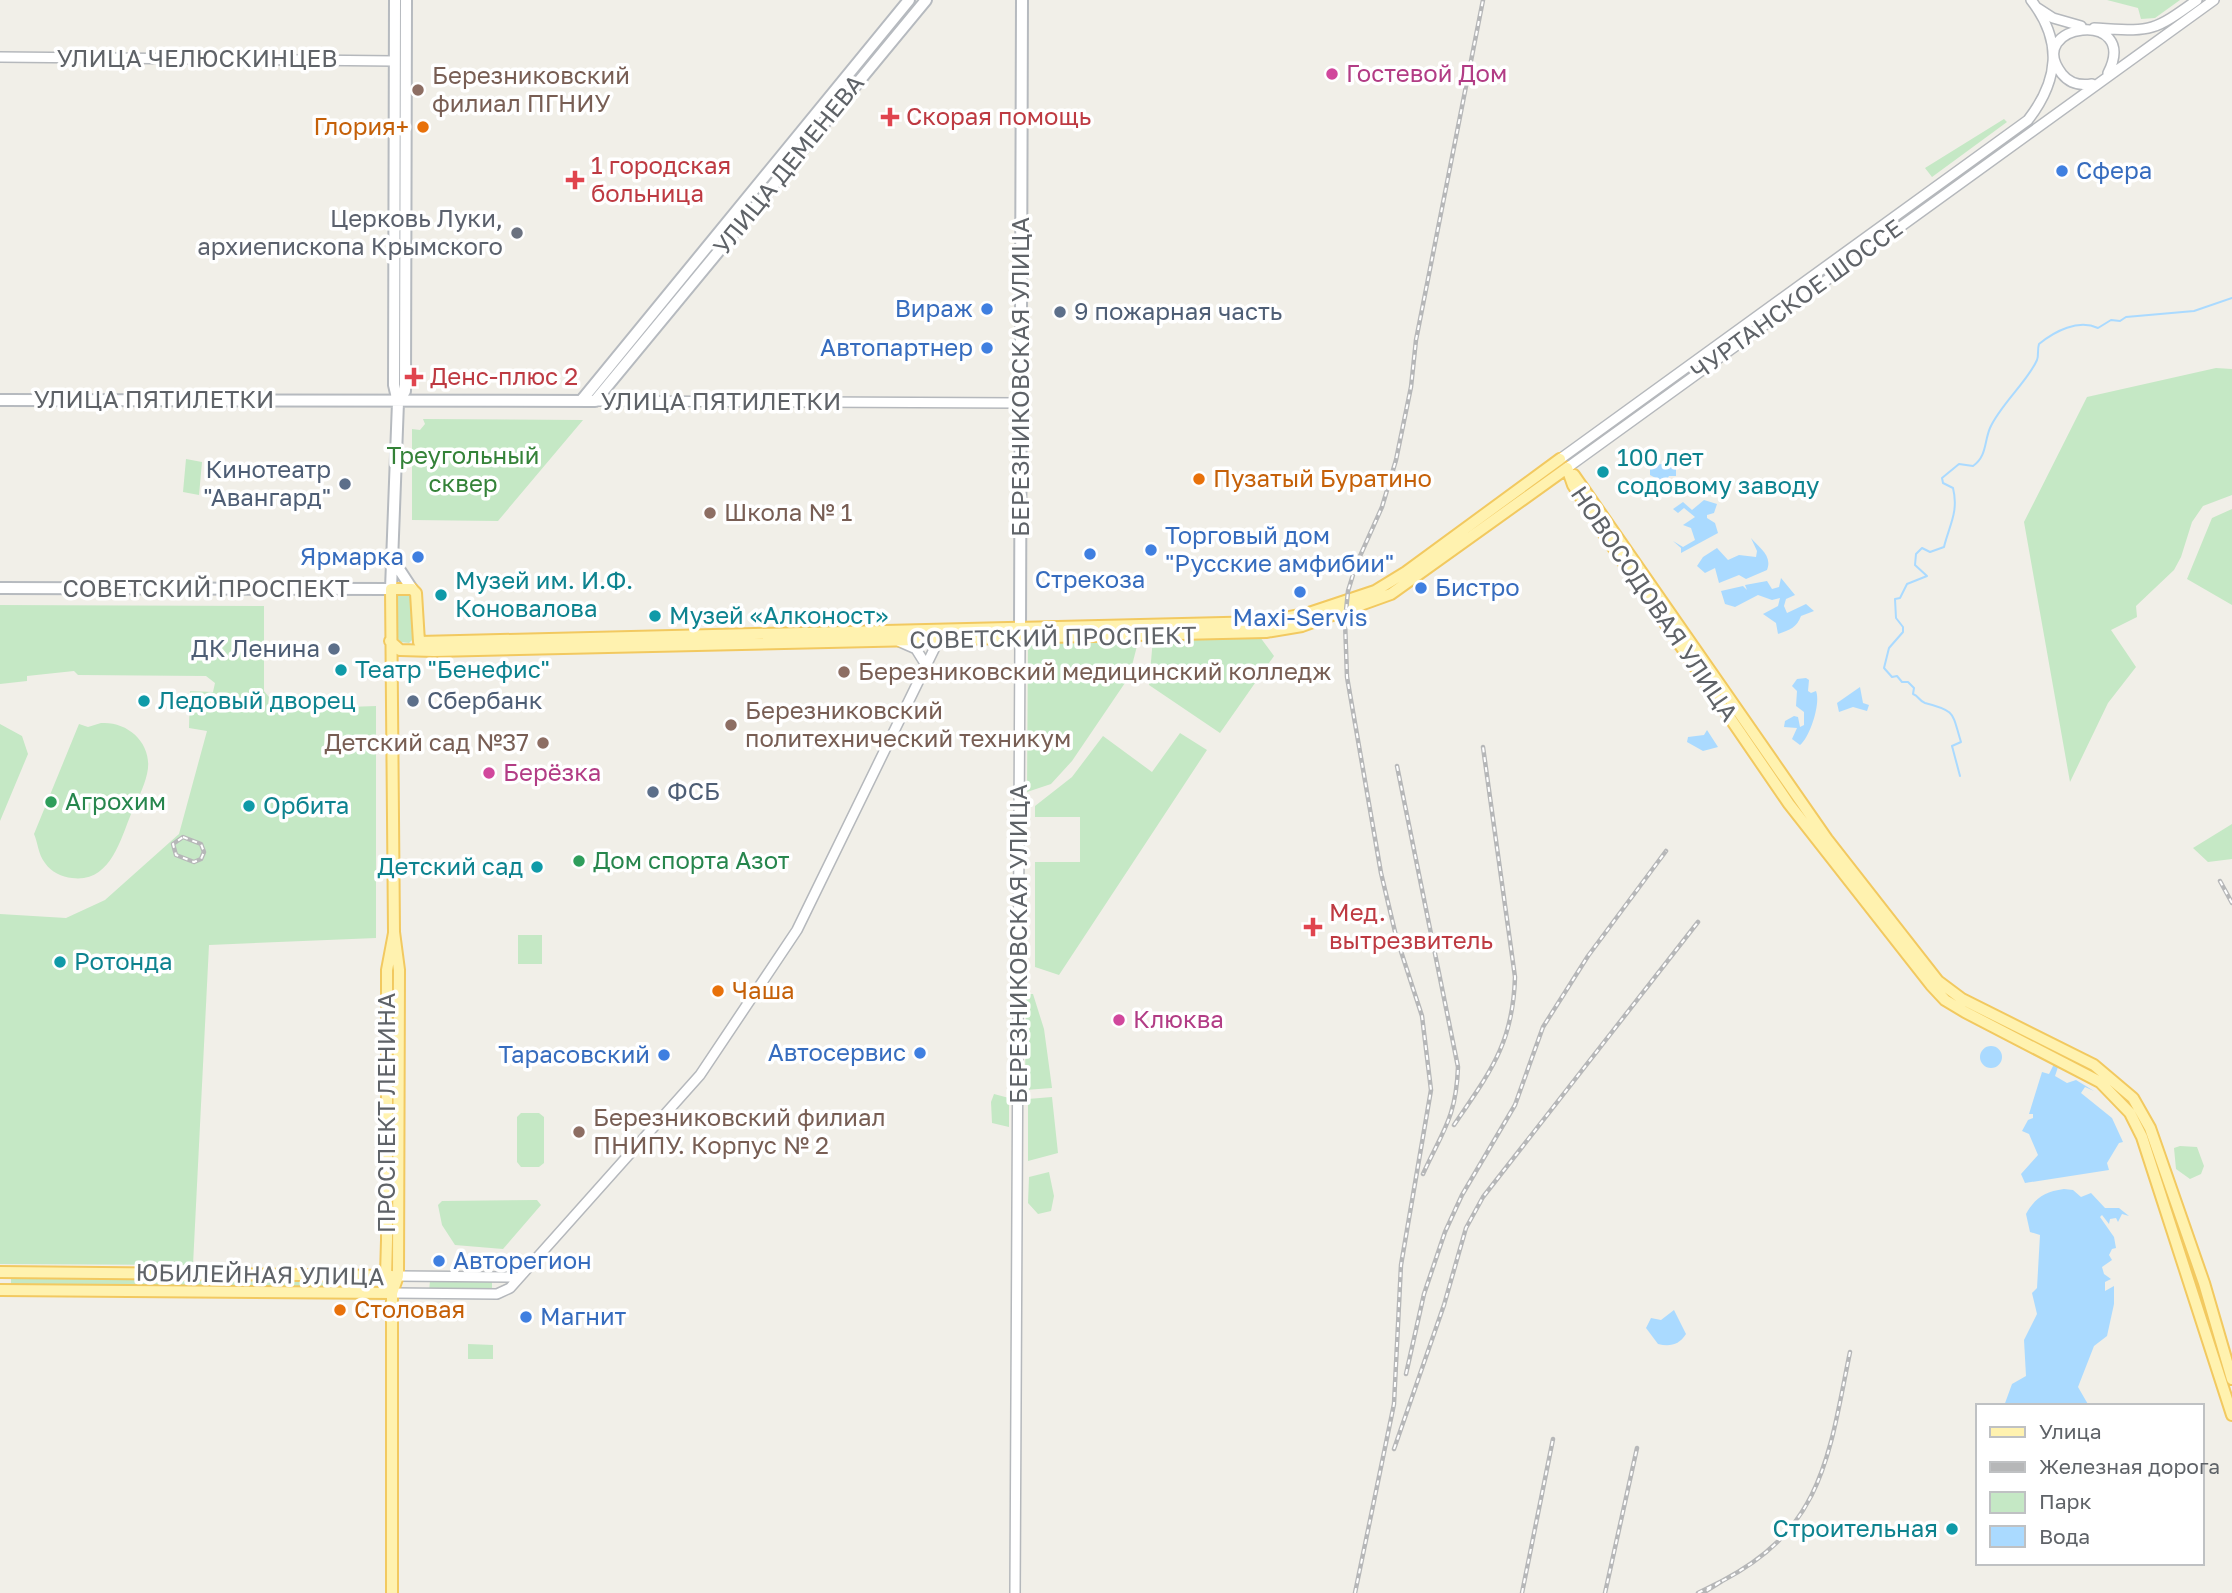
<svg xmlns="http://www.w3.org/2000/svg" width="2232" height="1593" viewBox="0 0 2232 1593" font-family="'Golos Text',sans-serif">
  <rect width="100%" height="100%" fill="#f1efe8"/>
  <path fill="#c5e8c5" d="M2107,0H2180L2155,18L2141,19L2138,8Z
    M2004,119L2007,122L1932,177L1925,168Z
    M2216,368L2232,369V495L2203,506L2192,522L2181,557L2174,570L2136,606L2137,617L2111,630L2136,667L2108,703L2070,782L2024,522L2087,397Z
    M423,419L583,420L498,521L412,520V429L420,430L425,424Z
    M186,459L202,462L199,495L183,492Z
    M2232,509V605L2187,579L2212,518Z
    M399,593L412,594L415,637L409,643L401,642L395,635V597Z
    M0,605L264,606V691L269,697L267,710L376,706V938L209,945L193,1265L0,1264V914L66,918L105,900L179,834L207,731L189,728L190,691L213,692L215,683L206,676L78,675L74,671L27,676V681L0,684Z
    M1260,637L1274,656L1220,733L1149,685L1153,638Z
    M1131,639L1137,646L1129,677L1072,761L1051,784L1027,792L1028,642Z
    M101,723C129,721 154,745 147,774C144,787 137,801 131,814C120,841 110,883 72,878C62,877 51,872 45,863C38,854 38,843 34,834L79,724L88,727Z
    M0,724L22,736L28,754L0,821Z
    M1180,733L1207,750L1059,975L1035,967V862H1080V817H1035V806L1072,777L1103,736L1152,772Z
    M2232,824V859L2208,862L2193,848Z
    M518,935H542V964H518Z
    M1026,994H1033L1044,1029L1052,1088L1025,1090Z
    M994,1094L1009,1098V1127L992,1123L991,1102Z
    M1052,1097L1058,1153L1028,1161V1099Z
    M521,1113H539L544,1117V1163L539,1167H521L517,1162V1117Z
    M2180,1146L2197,1147L2204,1166L2201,1174L2190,1179L2176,1169L2174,1148Z
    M1049,1172L1054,1196L1051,1211L1038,1214L1028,1203L1029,1177Z
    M537,1200L541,1205L503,1249L455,1245L442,1225L438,1205L442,1201Z
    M11,1277L219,1279L223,1283L219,1288L11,1286Z
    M231,1279H338V1289L232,1287Z
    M430,1281H492V1291H429Z
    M468,1344L493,1345V1359H468Z"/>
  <path fill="#aadaff" d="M1676,460V476H1669L1665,483L1650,475V467Z
    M1704,500L1717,504L1714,513L1707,515V518L1715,523L1718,533L1681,553V548L1673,541L1683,547L1695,540L1691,528L1683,525L1695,517L1684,508L1678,513L1673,509L1683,502L1692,510Z
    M1751,538C1758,547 1773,555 1767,570L1746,579L1739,575L1719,583L1715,568L1705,573L1697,566L1703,557L1717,548L1728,560L1739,555L1756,557L1757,551Z
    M1781,578L1795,595L1786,599L1784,606L1787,613L1806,604L1814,611L1801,616C1797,627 1790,630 1778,634L1776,623L1763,614L1778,606L1780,598L1772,600L1758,595L1735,607L1725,604L1721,591L1743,586L1747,590L1745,585L1767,581L1772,589L1779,587Z
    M1806,678L1809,680L1808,691L1811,693L1816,691C1821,703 1810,737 1800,745L1792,739L1797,728L1784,727L1785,721L1794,716L1798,717L1800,727L1804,725V712L1796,706L1797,691L1792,686L1797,679Z
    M1860,687L1863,703L1869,705L1867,711L1853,707L1839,712L1837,703Z
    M1707,730L1718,747L1703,751L1687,742L1688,737L1704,735Z
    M1980 1057a11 11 0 1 1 22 0a11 11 0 1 1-22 0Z
    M2054,1064L2058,1067L2055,1076L2067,1083L2076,1080L2094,1091L2085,1087L2081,1093L2112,1118L2123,1142L2119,1143L2107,1163L2109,1170L2025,1183L2021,1174L2038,1155L2029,1134L2022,1131L2028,1120L2033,1118V1114H2029L2042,1072L2049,1074Z
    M2064,1189L2073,1190L2081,1197L2091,1193L2105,1208H2119L2129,1216L2122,1214L2118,1222L2116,1218L2110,1219L2109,1224L2102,1215L2100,1217L2114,1237L2116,1248L2112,1249L2109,1255L2112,1260L2102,1267L2104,1274L2111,1279L2105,1282V1291L2114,1286V1304L2107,1336L2094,1346L2078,1387L2089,1406H2004L2012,1384L2026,1376L2024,1340L2037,1314L2032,1293L2037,1288L2040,1235L2030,1232L2026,1214C2036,1197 2044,1192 2064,1189Z
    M1674,1310L1686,1334C1679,1345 1670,1347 1658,1344L1646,1328L1651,1318L1661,1320Z"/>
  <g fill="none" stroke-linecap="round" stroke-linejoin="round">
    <path stroke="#aadaff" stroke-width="2" d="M1960,776L1952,746L1961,742C1952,714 1957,711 1925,703C1919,701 1919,696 1913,694L1914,688L1908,682H1902L1897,676L1892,677L1884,668L1889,648L1903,632V627L1896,618L1895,599L1900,598L1907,584L1927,576L1915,565L1916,554L1922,548L1930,552L1944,547C1949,526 1959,512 1953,488L1943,483L1942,478L1959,464L1973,466C1987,456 1984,442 1990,428C2000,405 2028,381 2037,360C2039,355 2037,350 2039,344C2055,331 2078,319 2098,328L2111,320L2120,321L2126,317L2194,311L2232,298"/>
    <g stroke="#b5b8bc" stroke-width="12">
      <path id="tertiary" d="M2036,7L2053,18L2081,26
        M2094,28C2151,31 2150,34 2197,0
        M0,57L394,61
        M2092,84C2080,86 2070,84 2062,74C2022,23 2141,8 2108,73
        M595,401L1021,403
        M1560,459L2028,120C2059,80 2063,41 2031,0
        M1567,468L2214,0
        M900,642L916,649L926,665
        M398,1276L519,1277
        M392,1293L497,1294L510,1288L700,1075L797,930L940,637
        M1015,1593L1020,638"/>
    </g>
    <g stroke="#b6babf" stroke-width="14">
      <path id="secondary" d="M0,400L595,401L926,0
        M581,401L909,0
        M398,402L405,391L406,0
        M395,563L412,589
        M0,588L391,589L398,402L394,385L395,0
        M1020,634L1022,0"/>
    </g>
    <g stroke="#f2c960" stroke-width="14">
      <path id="primary" d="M1567,468L1573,485L1604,534L1789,804L1931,985L1945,1000L1965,1012L2100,1082L2130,1113L2142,1137L2232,1415
        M1574,475L1827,839L1938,981L1962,999L2094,1065L2133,1098L2150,1128L2204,1283L2232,1379
        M390,641L400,650L434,651L1266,632L1302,626L1391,594L1567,468
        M419,642L1265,622L1309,613L1375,591L1406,572L1560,459
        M0,1272L392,1276
        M0,1290L392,1293
        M392,1293L398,1276L399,970L394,932L391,589H412L416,593L419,642
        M392,1593V1293L386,1276L387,1240V970L394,933"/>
    </g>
    <use href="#tertiary" stroke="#fff" stroke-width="9"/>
    <use href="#secondary" stroke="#fff" stroke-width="10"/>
    <use href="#primary" stroke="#fff2af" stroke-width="10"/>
    <g stroke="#b6b7b8" stroke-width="4.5">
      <path id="rail" d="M1397,766L1458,1067C1456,1118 1443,1130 1423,1174
        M183,837L201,844L204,852L201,859L194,862L176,855L173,844Z
        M2220,881L2232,903
        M1454,1125C1490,1072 1513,1044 1515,977L1483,747
        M1406,1374L1424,1294L1445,1232L1462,1195L1515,1105L1543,1027L1588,956L1666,851
        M1394,1449L1444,1305L1466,1228L1483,1197L1698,922
        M1722,1581C1824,1528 1829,1454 1850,1352
        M1355,1593L1394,1404L1401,1265L1431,1090L1422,1016L1396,936L1381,873L1347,677L1345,621L1348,591L1356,565L1382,507L1396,460L1411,387L1416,340L1483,0
        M1522,1593L1553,1439
        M1605,1593L1637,1448
        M1698,1593L1722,1581L1703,1593"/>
    </g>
    <use href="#rail" stroke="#fff" stroke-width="2" stroke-dasharray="5" stroke-linecap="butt"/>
  </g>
  <g fill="#d1479c" stroke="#fff" stroke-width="2.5">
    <circle cx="1332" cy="74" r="7"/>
    <circle cx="489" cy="773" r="7"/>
    <circle cx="1119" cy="1020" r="7"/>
  </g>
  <g fill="#8d6e63" stroke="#fff" stroke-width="2.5">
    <circle cx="418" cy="90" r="7"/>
    <circle cx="710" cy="513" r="7"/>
    <circle cx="844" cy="672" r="7"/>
    <circle cx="731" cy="725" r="7"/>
    <circle cx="543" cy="743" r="7"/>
    <circle cx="579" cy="1132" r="7"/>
  </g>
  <g fill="#e0444e" stroke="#fff" stroke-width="2.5">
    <path d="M886.5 106.5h7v7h7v7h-7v7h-7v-7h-7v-7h7z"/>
    <path d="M571.5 169.5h7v7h7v7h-7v7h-7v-7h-7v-7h7z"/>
    <path d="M410.5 366.5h7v7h7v7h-7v7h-7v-7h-7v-7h7z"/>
    <path d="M1309.5 916.5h7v7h7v7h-7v7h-7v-7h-7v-7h7z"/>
  </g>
  <g fill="#e8710a" stroke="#fff" stroke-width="2.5">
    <circle cx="423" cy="127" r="7"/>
    <circle cx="1199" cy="479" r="7"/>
    <circle cx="718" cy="991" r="7"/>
    <circle cx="340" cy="1310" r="7"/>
  </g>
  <g fill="#3f7fe0" stroke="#fff" stroke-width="2.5">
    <circle cx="2062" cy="171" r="7"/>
    <circle cx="987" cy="309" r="7"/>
    <circle cx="987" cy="348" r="7"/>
    <circle cx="1151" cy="550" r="7"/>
    <circle cx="1090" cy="554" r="7"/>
    <circle cx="418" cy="557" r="7"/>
    <circle cx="1421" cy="588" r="7"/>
    <circle cx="1300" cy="592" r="7"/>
    <circle cx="920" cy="1053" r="7"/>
    <circle cx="664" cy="1055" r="7"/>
    <circle cx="439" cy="1261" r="7"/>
    <circle cx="526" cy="1317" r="7"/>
  </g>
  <circle fill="#6b7280" stroke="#fff" stroke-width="2.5" cx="517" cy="233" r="7"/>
  <g fill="#5c6f8a" stroke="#fff" stroke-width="2.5">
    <circle cx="1060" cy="312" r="7"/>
    <circle cx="345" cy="484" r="7"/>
    <circle cx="334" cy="649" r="7"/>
    <circle cx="413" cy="701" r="7"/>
    <circle cx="653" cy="792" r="7"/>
  </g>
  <g fill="#0f9aa8" stroke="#fff" stroke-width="2.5">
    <circle cx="1603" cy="472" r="7"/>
    <circle cx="441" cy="595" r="7"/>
    <circle cx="655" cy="616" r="7"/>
    <circle cx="341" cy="670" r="7"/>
    <circle cx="144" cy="701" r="7"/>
    <circle cx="249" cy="806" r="7"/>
    <circle cx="537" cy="867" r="7"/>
    <circle cx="60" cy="962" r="7"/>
    <circle cx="1952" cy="1529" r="7"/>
  </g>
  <g fill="#2e9e5b" stroke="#fff" stroke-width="2.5">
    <circle cx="51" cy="802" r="7"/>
    <circle cx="579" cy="861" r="7"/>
  </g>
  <g text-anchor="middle" stroke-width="7" stroke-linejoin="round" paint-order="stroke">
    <g font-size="24" fill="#5f6368" stroke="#fff">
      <text x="197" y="67">УЛИЦА ЧЕЛЮСКИНЦЕВ</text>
      <text transform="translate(789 165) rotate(-51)" y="8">УЛИЦА ДЕМЕНЕВА</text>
      <text transform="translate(1797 300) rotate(-36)" y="8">ЧУРТАНСКОЕ ШОССЕ</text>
      <text transform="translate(1021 377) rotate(-90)" y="8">БЕРЕЗНИКОВСКАЯ УЛИЦА</text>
      <text x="154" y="408">УЛИЦА ПЯТИЛЕТКИ</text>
      <text x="721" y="410">УЛИЦА ПЯТИЛЕТКИ</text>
      <text x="206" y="597">СОВЕТСКИЙ ПРОСПЕКТ</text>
      <text transform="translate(1654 604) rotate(56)" y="8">НОВОСОДОВАЯ УЛИЦА</text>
      <text transform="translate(1053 638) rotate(-1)" y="8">СОВЕТСКИЙ ПРОСПЕКТ</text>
      <text transform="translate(1019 944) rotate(-90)" y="8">БЕРЕЗНИКОВСКАЯ УЛИЦА</text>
      <text transform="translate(387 1113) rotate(-90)" y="8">ПРОСПЕКТ ЛЕНИНА</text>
      <text transform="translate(260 1275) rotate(1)" y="8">ЮБИЛЕЙНАЯ УЛИЦА</text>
    </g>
    <g font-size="24" fill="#b23c85" stroke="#fff" text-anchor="start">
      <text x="1346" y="82">Гостевой Дом</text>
      <text x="503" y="781">Берёзка</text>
      <text x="1133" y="1028">Клюква</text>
    </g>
    <g font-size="24" fill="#785e54" stroke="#fff" text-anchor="start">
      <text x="432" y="84">Березниковский<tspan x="432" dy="28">филиал ПГНИУ</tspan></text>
      <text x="724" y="521">Школа № 1</text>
      <text x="858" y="680">Березниковский медицинский колледж</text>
      <text x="745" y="719">Березниковский<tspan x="745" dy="28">политехнический техникум</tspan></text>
      <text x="529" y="751" text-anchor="end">Детский сад №37</text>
      <text x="593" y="1126">Березниковский филиал<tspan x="593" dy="28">ПНИПУ. Корпус № 2</tspan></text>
    </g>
    <g font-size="24" fill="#be3a42" stroke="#fff" text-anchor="start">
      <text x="906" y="125">Скорая помощь</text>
      <text x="591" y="174">1 городская<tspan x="591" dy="28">больница</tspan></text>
      <text x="430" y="385">Денс-плюс 2</text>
      <text x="1329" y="921">Мед.<tspan x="1329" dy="28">вытрезвитель</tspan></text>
    </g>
    <g font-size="24" fill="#c56008" stroke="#fff" text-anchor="start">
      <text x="409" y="135" text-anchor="end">Глория+</text>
      <text x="1213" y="487">Пузатый Буратино</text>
      <text x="732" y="999">Чаша</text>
      <text x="354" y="1318">Столовая</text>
    </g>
    <g font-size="24" fill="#366cbe" stroke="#fff" text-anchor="start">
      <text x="2076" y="179">Сфера</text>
      <text x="973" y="317" text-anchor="end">Вираж</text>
      <text x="973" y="356" text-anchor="end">Автопартнер</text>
      <text x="1165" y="544">Торговый дом<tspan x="1165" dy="28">"Русские амфибии"</tspan></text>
      <text x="404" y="565" text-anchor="end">Ярмарка</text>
      <text x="1090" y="588" text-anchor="middle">Стрекоза</text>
      <text x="1435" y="596">Бистро</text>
      <text x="1300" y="626" text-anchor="middle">Maxi-Servis</text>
      <text x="906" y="1061" text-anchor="end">Автосервис</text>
      <text x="650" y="1063" text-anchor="end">Тарасовский</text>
      <text x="453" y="1269">Авторегион</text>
      <text x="540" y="1325">Магнит</text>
    </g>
    <g font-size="24" fill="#5b616d" stroke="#fff" text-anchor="end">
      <text x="503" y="227">Церковь Луки,<tspan x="503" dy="28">архиепископа Крымского</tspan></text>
    </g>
    <g font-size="24" fill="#4e5e75" stroke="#fff" text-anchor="start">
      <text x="1074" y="320">9 пожарная часть</text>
      <text x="331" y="478" text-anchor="end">Кинотеатр<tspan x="331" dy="28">"Авангард"</tspan></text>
      <text x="320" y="657" text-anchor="end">ДК Ленина</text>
      <text x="427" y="709">Сбербанк</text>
      <text x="667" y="800">ФСБ</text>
    </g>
    <g font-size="24" fill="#348238" stroke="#fff">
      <text x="463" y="464">Треугольный<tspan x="463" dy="28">сквер</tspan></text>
    </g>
    <g font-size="24" fill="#0d838f" stroke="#fff" text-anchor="start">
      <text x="1617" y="466">100 лет<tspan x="1617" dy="28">содовому заводу</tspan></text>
      <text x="455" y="589">Музей им. И.Ф.<tspan x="455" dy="28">Коновалова</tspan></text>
      <text x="669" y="624">Музей «Алконост»</text>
      <text x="355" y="678">Театр "Бенефис"</text>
      <text x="158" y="709">Ледовый дворец</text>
      <text x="263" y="814">Орбита</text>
      <text x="523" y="875" text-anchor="end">Детский сад</text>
      <text x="74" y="970">Ротонда</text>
      <text x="1938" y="1537" text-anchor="end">Строительная</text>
    </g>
    <g font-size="24" fill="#27864d" stroke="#fff" text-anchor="start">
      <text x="65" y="810">Агрохим</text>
      <text x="593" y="869">Дом спорта Азот</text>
    </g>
  </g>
  <rect x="1976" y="1404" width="228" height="161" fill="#ffffff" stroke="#bfc1c3" stroke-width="2"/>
  <rect x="1990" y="1427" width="35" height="10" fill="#fff2af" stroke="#bfc1c3" stroke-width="2"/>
  <text x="2039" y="1439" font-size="21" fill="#5f6368">Улица</text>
  <rect x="1990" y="1462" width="35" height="10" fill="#b6b7b8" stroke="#bfc1c3" stroke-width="2"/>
  <text x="2039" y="1474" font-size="21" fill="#5f6368">Железная дорога</text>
  <rect x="1990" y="1492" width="35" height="21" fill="#c5e8c5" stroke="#bfc1c3" stroke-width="2"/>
  <text x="2039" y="1509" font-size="21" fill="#5f6368">Парк</text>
  <rect x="1990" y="1526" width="35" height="21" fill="#aadaff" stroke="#bfc1c3" stroke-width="2"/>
  <text x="2039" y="1544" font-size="21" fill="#5f6368">Вода</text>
</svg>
